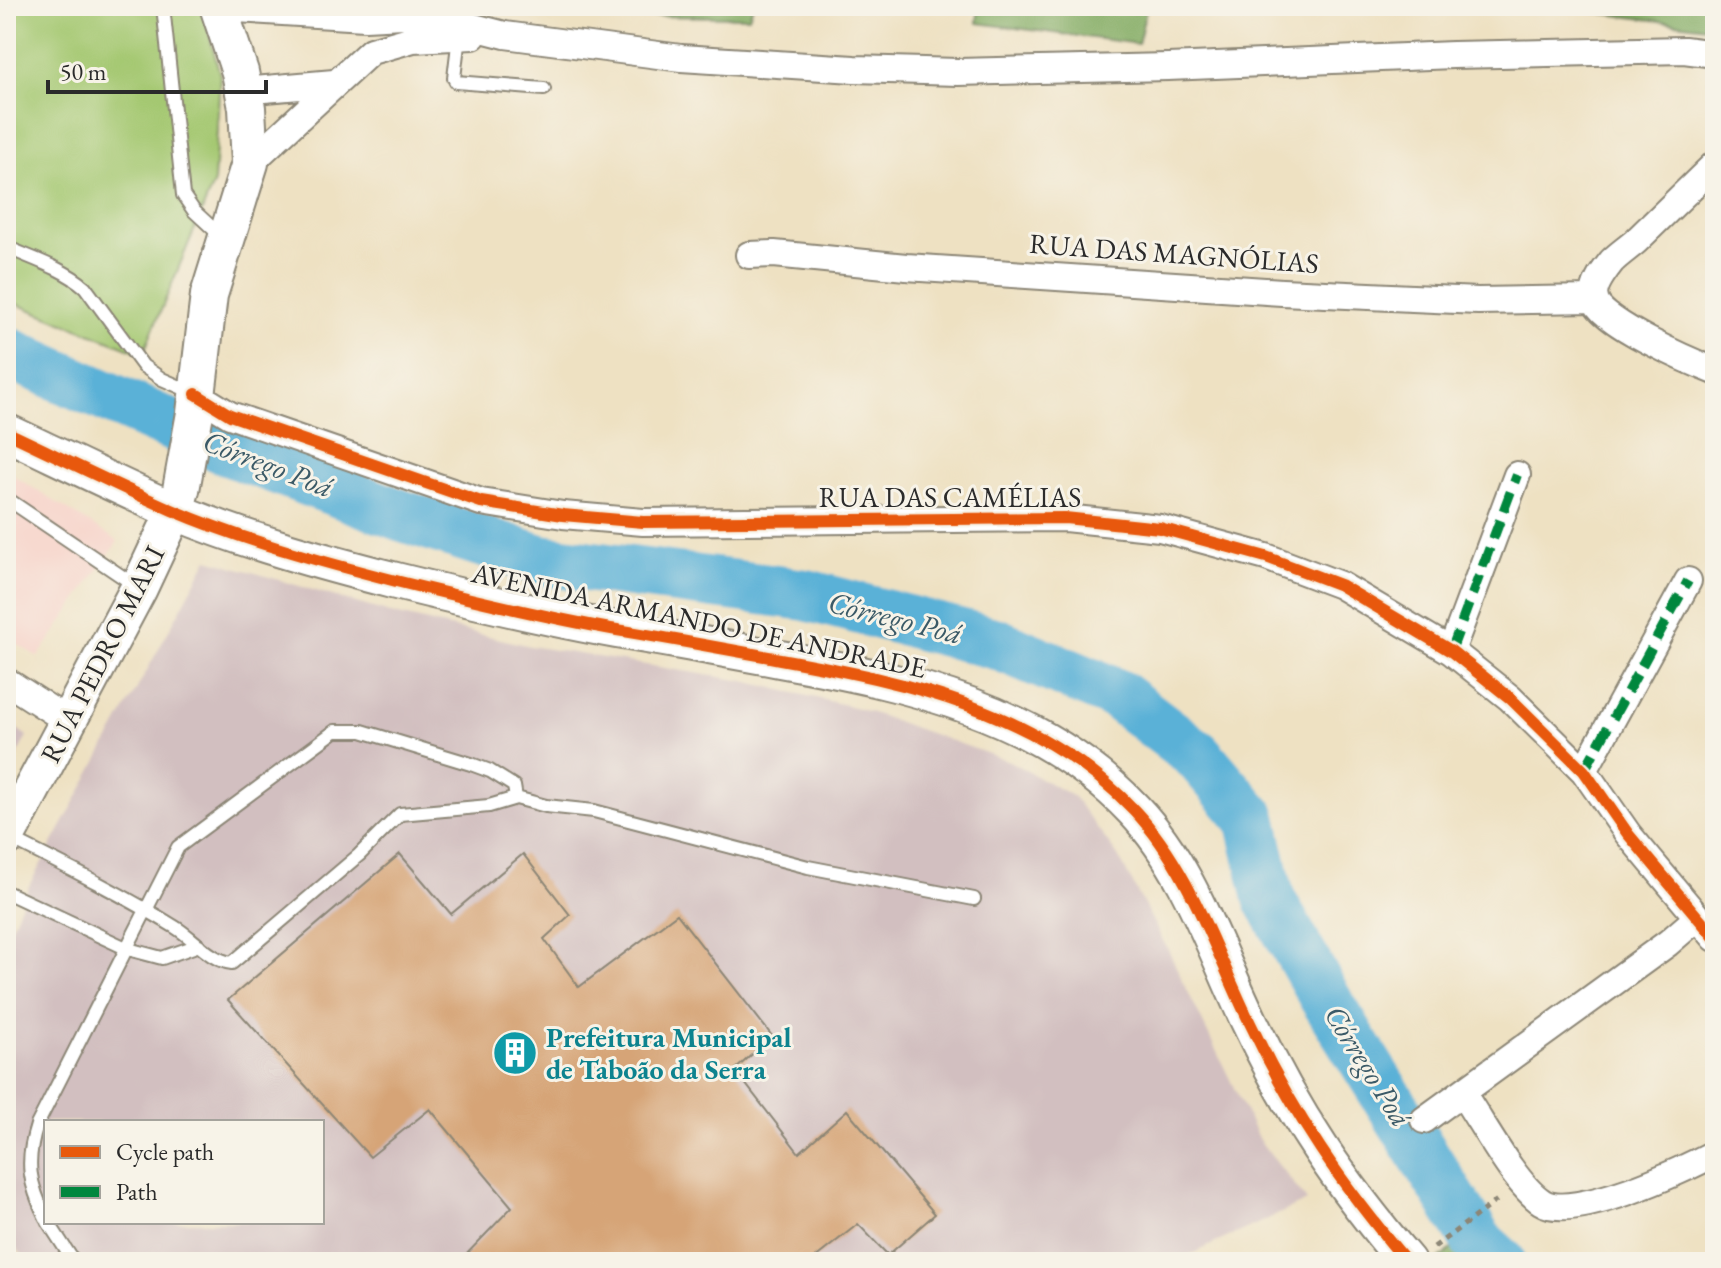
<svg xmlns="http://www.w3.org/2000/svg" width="1721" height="1268" viewBox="0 0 1721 1268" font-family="'EB Garamond',serif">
  <rect width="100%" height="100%" fill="#f7f3e8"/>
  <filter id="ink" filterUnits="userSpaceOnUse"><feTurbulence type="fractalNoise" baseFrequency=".0125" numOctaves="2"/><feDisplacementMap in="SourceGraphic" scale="16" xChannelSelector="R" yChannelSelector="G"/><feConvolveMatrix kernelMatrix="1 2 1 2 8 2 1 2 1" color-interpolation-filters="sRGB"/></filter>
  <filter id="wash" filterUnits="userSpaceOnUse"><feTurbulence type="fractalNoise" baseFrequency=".006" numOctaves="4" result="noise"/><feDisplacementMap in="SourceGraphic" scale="32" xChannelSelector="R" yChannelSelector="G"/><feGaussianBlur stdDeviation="1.8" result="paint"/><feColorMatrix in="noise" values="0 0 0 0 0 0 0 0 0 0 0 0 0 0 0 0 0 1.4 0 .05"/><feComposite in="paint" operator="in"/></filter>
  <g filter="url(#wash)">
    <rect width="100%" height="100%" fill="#eee1c2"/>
    <path fill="#f7d1c8" d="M6,471L118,541L38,657L6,637Z"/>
    <path fill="#d2bfc0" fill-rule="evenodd" d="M208,559L390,613L530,646L744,681L858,708L1009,761L1074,797L1118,856L1169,952L1259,1140L1307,1201L1174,1262H28L6,1235V940L30,884ZM46,1122H322V1222H46Z
      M6,721L27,736L6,777Z"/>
    <path fill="#a4c871" stroke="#687a4e" stroke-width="2" d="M6,6H202L220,75L214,182L143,354L6,300Z"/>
    <path fill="#83ac63" stroke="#576c47" stroke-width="2" d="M490,6H753L749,17L629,16L491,9Z
      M979,6H1147L1138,44L977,23Z
      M1591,6H1715V28L1590,12Z
      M1483,1223L1512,1262L1438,1260Z"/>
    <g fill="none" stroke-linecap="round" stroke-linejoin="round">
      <path stroke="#5ab1d7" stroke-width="52" d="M6,352L227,450L403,516L540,560L806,595L997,644L1118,695L1197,755L1251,818L1269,898L1325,998L1478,1242L1500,1262"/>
    </g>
    <g id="blocks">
      <path fill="#d6a477" d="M400,854L451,914L523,854L570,915L544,939L579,987L677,914L772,1036L735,1070L799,1153L847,1110L935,1214L888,1255L858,1224L810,1262H459L512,1207L430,1109L370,1157L228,1000Z"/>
    </g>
  </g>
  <g filter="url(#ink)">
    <use href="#blocks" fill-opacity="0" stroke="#8c8676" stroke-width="2"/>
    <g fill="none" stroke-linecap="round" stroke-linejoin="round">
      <g stroke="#8c8676" stroke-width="16">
        <path id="lane" d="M163,6L183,195L194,211L222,237
          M459,36L454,78L456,82L544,89
          M6,247C33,259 63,268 85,287L143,366L162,379L194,393
          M6,498L136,586
          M9,838C65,866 122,894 175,927C195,939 209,960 232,963L359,855L400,814L489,806L516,798L546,806L594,811L808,867L974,899
          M6,892L128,949L162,958L199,945
          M46,1218C29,1184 25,1162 37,1125L178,847L335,731H362L471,764L490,771L514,786L516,798
          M48,1222L74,1262"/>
      </g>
      <g stroke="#8c8676" stroke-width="30">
        <path id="street" d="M219,8L365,17L403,15L431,16L505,35L681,58L854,69L958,72L1168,67L1453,55L1684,50L1715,54
          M243,91L334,83
          M250,163L371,51L413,39L473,36
          M1715,164C1688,190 1662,216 1636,241C1628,248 1619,254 1612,261C1605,270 1591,287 1595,300C1601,323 1692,362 1715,371
          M749,255L774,254L906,267L1282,292L1478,301L1595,299
          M196,394L230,415L481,502L563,515L643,522L1065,518L1160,528L1266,557L1340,585L1451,651L1510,698L1584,771L1628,834L1715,938
          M1451,651L1517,475
          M6,681L68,721
          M1584,771L1688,581
          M1462,1093C1482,1122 1515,1185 1542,1202C1572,1222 1684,1170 1715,1153
          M1424,1120L1668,943L1697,918"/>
      </g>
      <g stroke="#8c8676" stroke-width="40">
        <path id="secondary" d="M6,432C61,458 116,485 172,510C242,540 322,562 396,581C469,599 543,617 617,630C672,639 726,649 780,659C908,682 1041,711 1134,810C1190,869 1215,951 1250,1023C1294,1116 1341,1184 1407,1262
          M6,838L139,588L175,511L181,490L195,413L209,295L250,163L247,108L240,72L218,6"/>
      </g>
      <path stroke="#8c8676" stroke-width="5" stroke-dasharray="6 6" stroke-linecap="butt" d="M1434,1247L1500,1198"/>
      <use href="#lane" stroke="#fff" stroke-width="12"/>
      <use href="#street" stroke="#fff" stroke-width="26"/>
      <use href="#secondary" stroke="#fff" stroke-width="36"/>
      <path stroke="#00873e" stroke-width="10" stroke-dasharray="20 10" stroke-linecap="butt" d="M1451,651L1517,475
        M1584,771L1688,581"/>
      <g stroke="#f7f3e8" stroke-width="17">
        <path id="cycleway" d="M196,394L230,415L481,502L563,515L643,522L1065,518L1160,528L1266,557L1340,585L1451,651L1510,698L1584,771L1628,834L1715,938
          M6,432C61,458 116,485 172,510C242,540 322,562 396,581C469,599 543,617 617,630C672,639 726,649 780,659C908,682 1041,711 1134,810C1190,869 1215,951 1250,1023C1294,1116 1341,1184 1407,1262"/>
      </g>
      <use href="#cycleway" stroke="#e8590c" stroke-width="12"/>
    </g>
  </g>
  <defs>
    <g id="building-disc" transform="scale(2.3)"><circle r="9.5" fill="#0f9aa8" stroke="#f7f3e8"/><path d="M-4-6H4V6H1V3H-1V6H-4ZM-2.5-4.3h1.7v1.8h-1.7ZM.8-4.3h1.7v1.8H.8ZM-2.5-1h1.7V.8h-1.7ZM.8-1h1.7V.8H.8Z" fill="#fff"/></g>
  </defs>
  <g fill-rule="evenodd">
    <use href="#building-disc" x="515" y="1053"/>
  </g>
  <g text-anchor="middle" stroke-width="6" stroke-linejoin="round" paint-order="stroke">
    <g font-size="28" fill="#2b2b2b" stroke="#f7f3e8">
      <text transform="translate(1174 253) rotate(4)" y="10">RUA DAS MAGNÓLIAS</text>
      <text x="950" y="507">RUA DAS CAMÉLIAS</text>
      <text transform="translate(699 620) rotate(12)" y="10">AVENIDA ARMANDO DE ANDRADE</text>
      <text transform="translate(102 654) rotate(-63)" y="10">RUA PEDRO MARI</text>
    </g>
    <g font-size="28" font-weight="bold" fill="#0d838f" stroke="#f7f3e8" text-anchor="start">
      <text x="546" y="1047">Prefeitura Municipal<tspan x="546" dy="32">de Taboão da Serra</tspan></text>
    </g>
    <g font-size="30" font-style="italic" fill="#3b5a67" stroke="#f7f3e8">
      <text transform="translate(268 464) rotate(21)" y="10">Córrego Poá</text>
      <text transform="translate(895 618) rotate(14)" y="10">Córrego Poá</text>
      <text transform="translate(1368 1066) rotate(58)" y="10">Córrego Poá</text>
    </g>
  </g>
  <rect width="1721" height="1268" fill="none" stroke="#f7f3e8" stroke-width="32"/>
  <rect x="44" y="1120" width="280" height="104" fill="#f7f3e8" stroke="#a5a39c" stroke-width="2"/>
  <rect x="60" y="1146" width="40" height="12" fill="#e8590c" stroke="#a5a39c" stroke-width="2"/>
  <text x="116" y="1160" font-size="24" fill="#2b2b2b">Cycle path</text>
  <rect x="60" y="1186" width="40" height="12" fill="#00873e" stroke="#a5a39c" stroke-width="2"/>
  <text x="116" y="1200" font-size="24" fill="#2b2b2b">Path</text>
  <path d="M48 80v12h218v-12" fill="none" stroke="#2b2b2b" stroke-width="4"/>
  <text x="60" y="80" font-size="24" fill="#2b2b2b" stroke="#f7f3e8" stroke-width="6" paint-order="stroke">50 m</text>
</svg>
